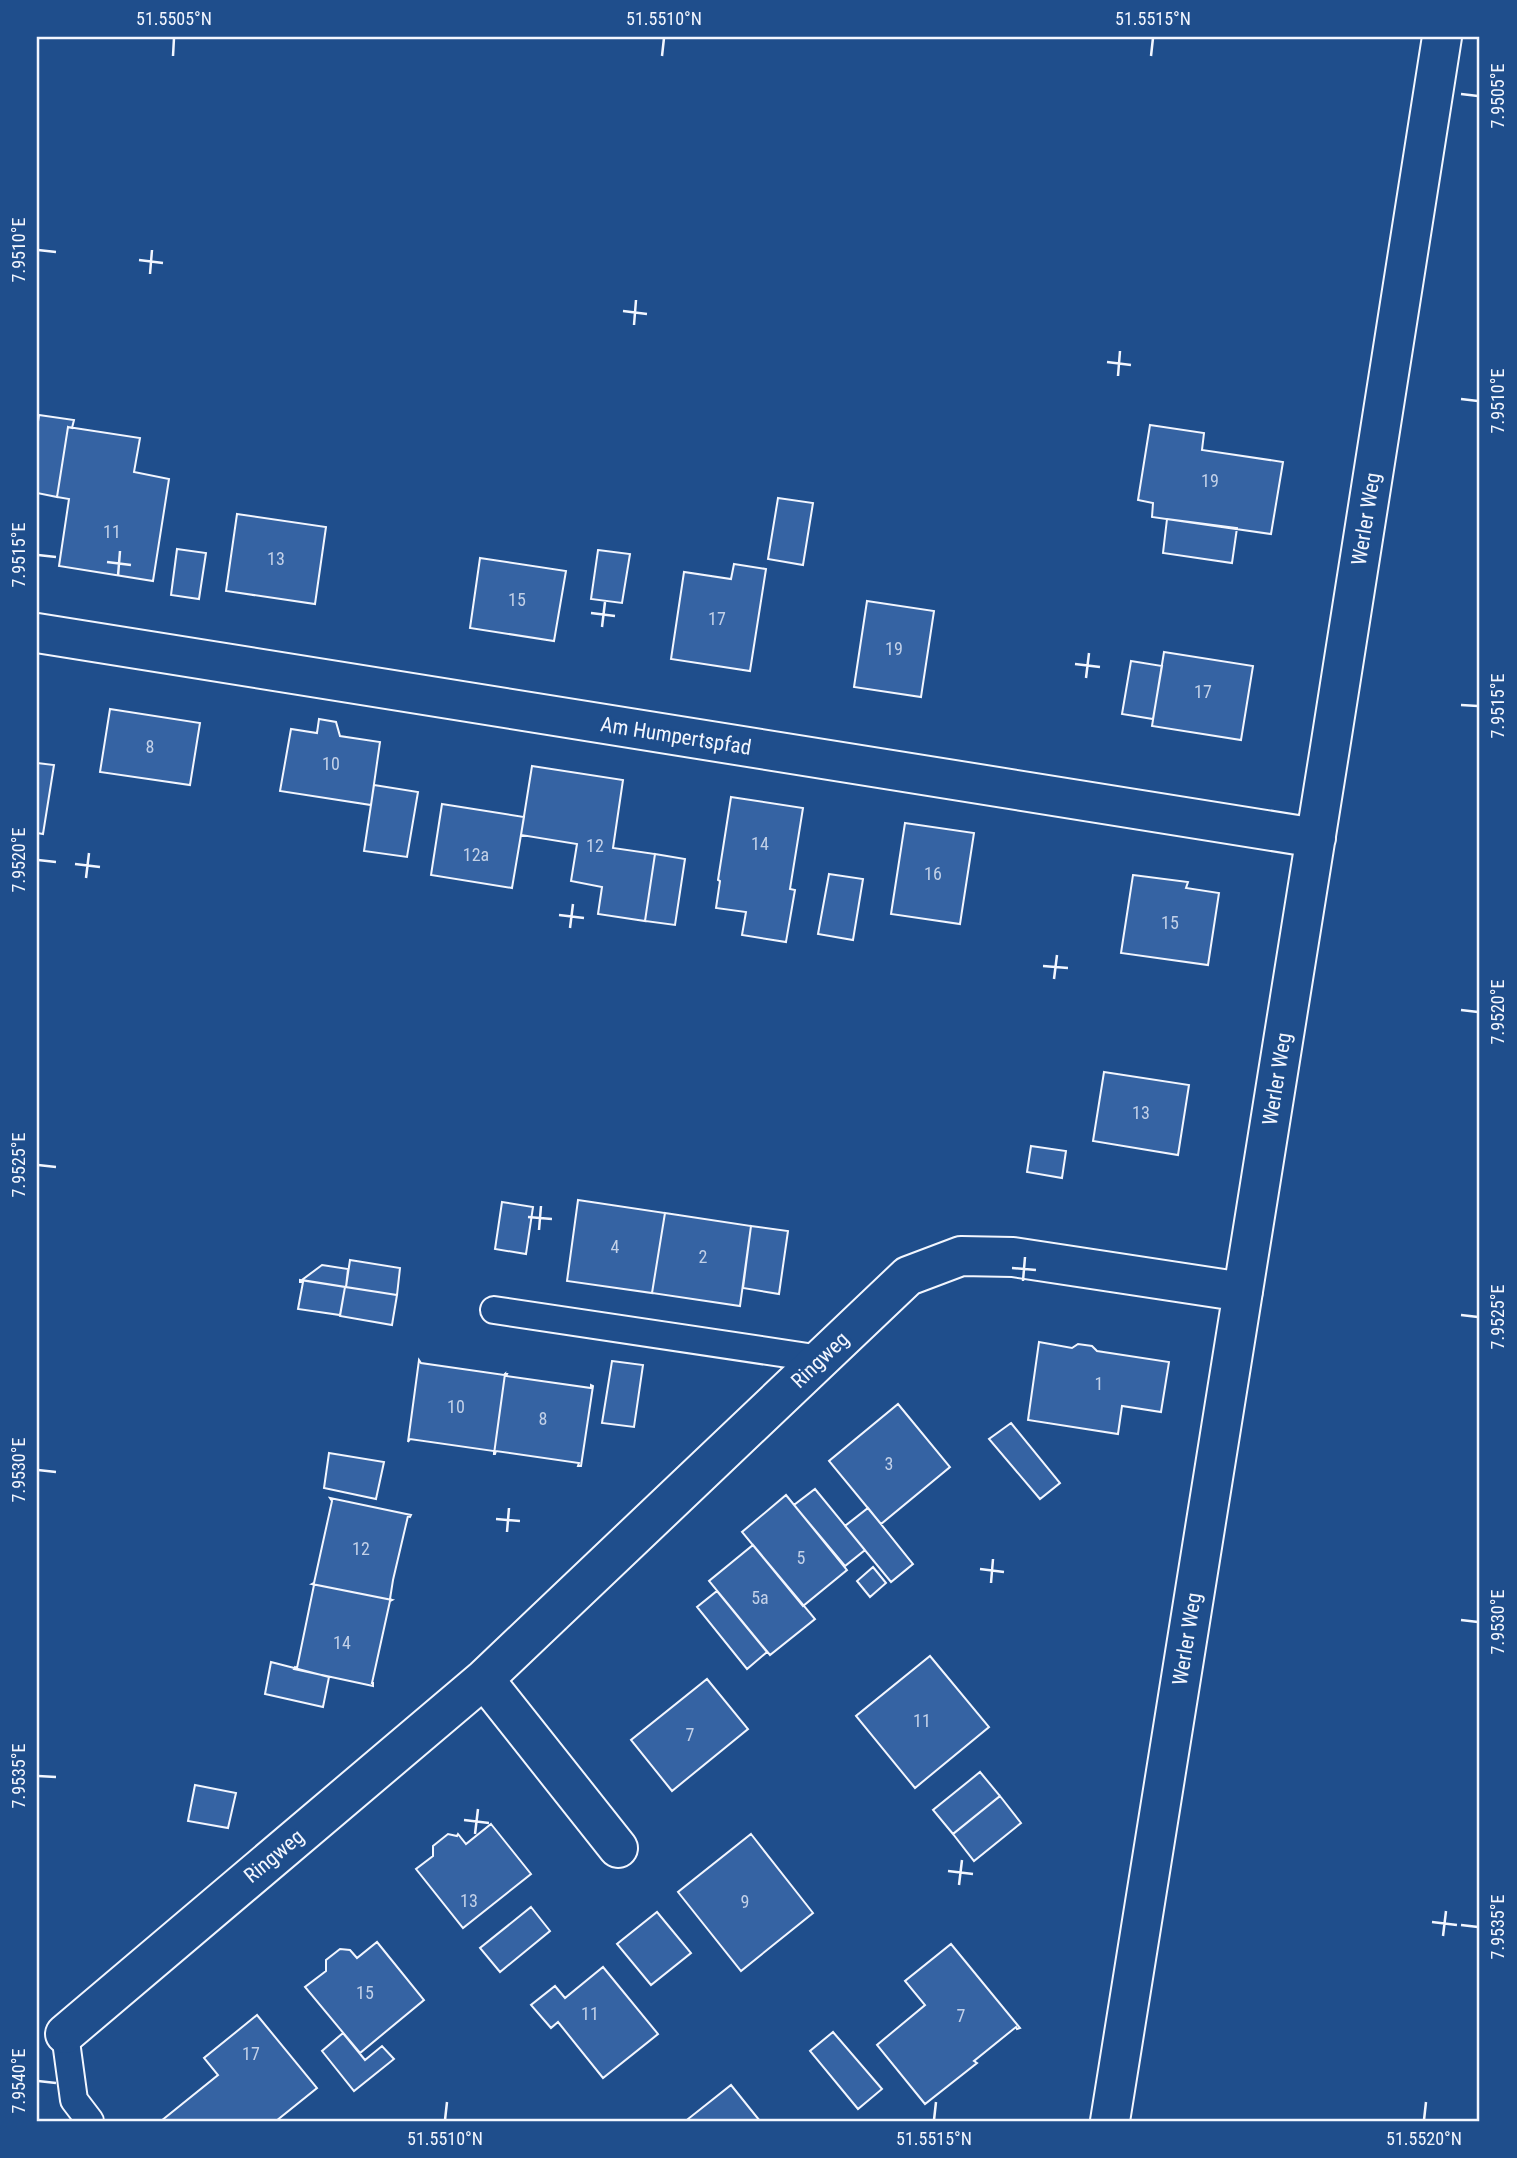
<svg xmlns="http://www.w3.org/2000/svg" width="1517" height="2158" viewBox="0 0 1517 2158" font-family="'Roboto Condensed',sans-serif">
  <rect width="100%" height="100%" fill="#1f4e8c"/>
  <path fill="#3563a3" stroke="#f2f6ff" stroke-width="2" d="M39,415L74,420L72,428L68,427L57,497L37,493V428Z
    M1150,425L1204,433L1202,450L1283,462L1271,534L1152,517L1153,503L1138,500Z
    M68,427L140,438L134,472L169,479L153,581L59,566L69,499L57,497Z
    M778,498L813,503L803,565L768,559Z
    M237,514L326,527L315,604L226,591Z
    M1167,519L1237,528L1232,563L1163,553Z
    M177,549L206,553L199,599L171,595Z
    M598,550L630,554L622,603L591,599Z
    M480,558L566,571L554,641L470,628Z
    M734,564L766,569L750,671L671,659L684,572L731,579Z
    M867,601L934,611L921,697L854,687Z
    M1164,652L1253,666L1241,740L1152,726Z
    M1131,661L1162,666L1153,719L1122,714Z
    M110,709L200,723L190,785L100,772Z
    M319,719L336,722L340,736L380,742L371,805L280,791L291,729L317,733Z
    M37,763L54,765L43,834L37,833Z
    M532,766L623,780L613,848L655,854L645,921L598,914L602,887L571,881L577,844L521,835Z
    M374,785L418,792L407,857L364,851Z
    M731,797L803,808L790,889L795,890L786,942L742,935L746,912L716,908L720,881L718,880Z
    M442,804L524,817L512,888L431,875Z
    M905,823L974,833L960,924L891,914Z
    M655,854L685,859L675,925L645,921Z
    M829,874L863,879L853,940L818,934Z
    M1133,875L1188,882L1186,888L1219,893L1208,965L1121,953Z
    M1104,1072L1189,1085L1178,1155L1093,1141Z
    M1031,1146L1066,1151L1062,1178L1027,1172Z
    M578,1200L665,1213L652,1293L567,1281Z
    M502,1202L533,1207L526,1254L495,1249Z
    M665,1213L751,1226L740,1306L652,1293Z
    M751,1226L788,1231L779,1294L743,1288Z
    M350,1260L400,1268L397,1295L346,1287Z
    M322,1265L348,1269L346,1287L302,1280Z
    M300,1280L345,1287L340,1315L298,1309L303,1282H300Z
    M345,1287L397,1295L392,1325L340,1316Z
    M1039,1342L1072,1348L1078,1344L1092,1346L1097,1351L1169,1362L1161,1412L1122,1406L1118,1434L1028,1420Z
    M419,1360L421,1363L504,1375L505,1374L494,1454V1451L410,1439L408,1442Z
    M612,1361L643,1365L634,1427L602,1423Z
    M505,1374H507L506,1376L591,1388V1385L593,1386L581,1466H578L579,1463L496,1451L495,1454H494Z
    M898,1404L950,1467L881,1524L829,1461Z
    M1011,1423L1060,1483L1040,1499L989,1439Z
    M329,1453L384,1462L376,1499L324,1488Z
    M815,1489L865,1550L845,1566L794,1505Z
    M786,1495L847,1570L803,1606L742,1532Z
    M330,1498L411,1515L410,1517L408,1516L393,1580L390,1599L392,1600L312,1584L314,1583L332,1501Z
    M868,1508L913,1564L891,1582L845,1526Z
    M753,1545L815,1619L770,1655L709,1581Z
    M873,1567L886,1583L870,1597L857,1581Z
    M312,1584L392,1600L390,1601L372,1683H373V1686L294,1669L295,1667L297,1668L314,1585Z
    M717,1591L767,1652L747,1669L697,1607Z
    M930,1656L989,1727L915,1788L856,1716Z
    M271,1662L329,1677L323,1707L265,1694Z
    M707,1679L748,1729L672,1791L631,1740Z
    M980,1772L1000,1796L953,1834L933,1810Z
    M195,1785L236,1793L228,1828L188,1821Z
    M1000,1796L1021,1823L974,1861L953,1834Z
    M491,1824L531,1874L463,1928L416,1869L433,1856V1846L448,1834L457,1836L458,1834L466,1844Z
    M751,1834L813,1913L741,1971L678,1892Z
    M531,1907L550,1931L500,1972L480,1948Z
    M657,1912L691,1953L651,1985L617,1944Z
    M377,1942L424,2000L360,2053L305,1987L326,1971V1960L340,1949L350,1950L357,1958Z
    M951,1944L1020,2028L1017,2029L1016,2027L974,2061L977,2063L925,2104L877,2045L925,2005L905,1981Z
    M603,1967L658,2034L603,2078L558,2022L551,2028L531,2005L555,1986L565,1998Z
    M257,2015L317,2088L276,2121H161L218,2075L204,2058Z
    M833,2032L882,2089L858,2109L810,2051Z
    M343,2033L365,2060L382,2046L394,2059L354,2091L322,2051Z
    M731,2085L760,2121H690L688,2119Z"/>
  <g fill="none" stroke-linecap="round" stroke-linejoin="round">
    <g stroke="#f2f6ff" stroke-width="30">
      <path id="service" d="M494,1310L821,1359
        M65,2034L74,2100L90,2121"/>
    </g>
    <g stroke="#f2f6ff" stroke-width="42">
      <path id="minor" d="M37,633L1316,838
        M484,1679L618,1848
        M65,2034L484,1679L908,1276L961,1256L1013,1257L1243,1292
        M1110,2121L1330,748L1442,37"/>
    </g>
    <use href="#service" stroke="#1f4e8c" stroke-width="26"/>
    <use href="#minor" stroke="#1f4e8c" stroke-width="38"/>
  </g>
  <path fill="none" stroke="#f2f6ff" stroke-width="2.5" d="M173,56L174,38M662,56L664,38M1151,56L1153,38M1461,94L1478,96M38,250L56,252M139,260L163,263M150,274L152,250M623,311L647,314M634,325L636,300M1107,362L1131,365M1118,376L1120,351M1461,399L1478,401M38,555L56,557M107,562L131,565M118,576L120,551M591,613L615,616M602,627L605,602M1075,664L1100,667M1086,678L1089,653M1461,705L1478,706M38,860L56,862M75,864L100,867M86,878L89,853M559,915L584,918M570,928L573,904M1043,966L1068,968M1054,979L1057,955M1461,1010L1478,1012M38,1165L56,1167M528,1217L552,1219M539,1230L541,1206M1012,1268L1036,1270M1023,1281L1025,1257M1461,1315L1478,1317M38,1470L56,1472M496,1519L520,1521M507,1532L509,1508M980,1569L1004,1572M991,1583L993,1559M1461,1620L1478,1622M38,1776L56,1777M464,1820L489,1823M475,1834L478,1809M948,1871L973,1874M959,1885L962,1860M1432,1922L1457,1925M1461,1925L1478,1927M1443,1936L1446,1911M38,2081L56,2083M445,2120L447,2102M934,2120L936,2102M1424,2120L1426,2102"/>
  <g text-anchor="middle" stroke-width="5" stroke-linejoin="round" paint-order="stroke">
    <g font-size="18" fill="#c3d1e8">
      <text x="1210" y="487">19</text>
      <text x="112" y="538">11</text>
      <text x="276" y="565">13</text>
      <text x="517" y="606">15</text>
      <text x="717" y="625">17</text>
      <text x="894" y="655">19</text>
      <text x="1203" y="698">17</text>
      <text x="150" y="753">8</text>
      <text x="331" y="770">10</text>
      <text x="760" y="850">14</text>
      <text x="595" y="852">12</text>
      <text x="476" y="861">12a</text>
      <text x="933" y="880">16</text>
      <text x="1170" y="929">15</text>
      <text x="1141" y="1119">13</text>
      <text x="615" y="1253">4</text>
      <text x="703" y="1263">2</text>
      <text x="1099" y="1390">1</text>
      <text x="456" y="1413">10</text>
      <text x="543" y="1425">8</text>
      <text x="889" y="1470">3</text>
      <text x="361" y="1555">12</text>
      <text x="801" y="1564">5</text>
      <text x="760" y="1604">5a</text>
      <text x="342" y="1649">14</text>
      <text x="922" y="1727">11</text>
      <text x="690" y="1741">7</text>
      <text x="469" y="1907">13</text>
      <text x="745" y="1908">9</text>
      <text x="365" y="1999">15</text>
      <text x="590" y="2020">11</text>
      <text x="961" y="2022">7</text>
      <text x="251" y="2060">17</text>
    </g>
    <g font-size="21" fill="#f2f6ff" stroke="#1f4e8c">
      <text transform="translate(1366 519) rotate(-81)" y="7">Werler Weg</text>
      <text transform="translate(676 736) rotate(9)" y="7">Am Humpertspfad</text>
      <text transform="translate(1277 1079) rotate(-81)" y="7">Werler Weg</text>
      <text transform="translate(820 1360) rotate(-44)" y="7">Ringweg</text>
      <text transform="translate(1187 1639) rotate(-81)" y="7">Werler Weg</text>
      <text transform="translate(274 1856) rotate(-40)" y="7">Ringweg</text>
    </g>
  </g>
  <rect width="1517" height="2158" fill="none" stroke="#1f4e8c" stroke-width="77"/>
  <rect x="38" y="38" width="1440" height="2082" fill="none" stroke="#f2f6ff" stroke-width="2.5"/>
  <g font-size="18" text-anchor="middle" fill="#f2f6ff">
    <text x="174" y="25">51.5505°N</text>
    <text x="664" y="25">51.5510°N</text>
    <text x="1153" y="25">51.5515°N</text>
    <text transform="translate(1498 96) rotate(-90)" y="6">7.9505°E</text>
    <text transform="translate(19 250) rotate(-90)" y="6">7.9510°E</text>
    <text transform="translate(1498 401) rotate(-90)" y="6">7.9510°E</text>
    <text transform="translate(19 555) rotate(-90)" y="6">7.9515°E</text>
    <text transform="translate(1498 706) rotate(-90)" y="6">7.9515°E</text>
    <text transform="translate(19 860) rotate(-90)" y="6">7.9520°E</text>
    <text transform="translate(1498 1012) rotate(-90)" y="6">7.9520°E</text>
    <text transform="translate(19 1165) rotate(-90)" y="6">7.9525°E</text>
    <text transform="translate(1498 1317) rotate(-90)" y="6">7.9525°E</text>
    <text transform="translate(19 1470) rotate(-90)" y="6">7.9530°E</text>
    <text transform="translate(1498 1622) rotate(-90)" y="6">7.9530°E</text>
    <text transform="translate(19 1776) rotate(-90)" y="6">7.9535°E</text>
    <text transform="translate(1498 1927) rotate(-90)" y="6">7.9535°E</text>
    <text transform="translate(19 2081) rotate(-90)" y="6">7.9540°E</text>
    <text x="445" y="2145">51.5510°N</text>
    <text x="934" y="2145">51.5515°N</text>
    <text x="1424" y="2145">51.5520°N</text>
  </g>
</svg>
